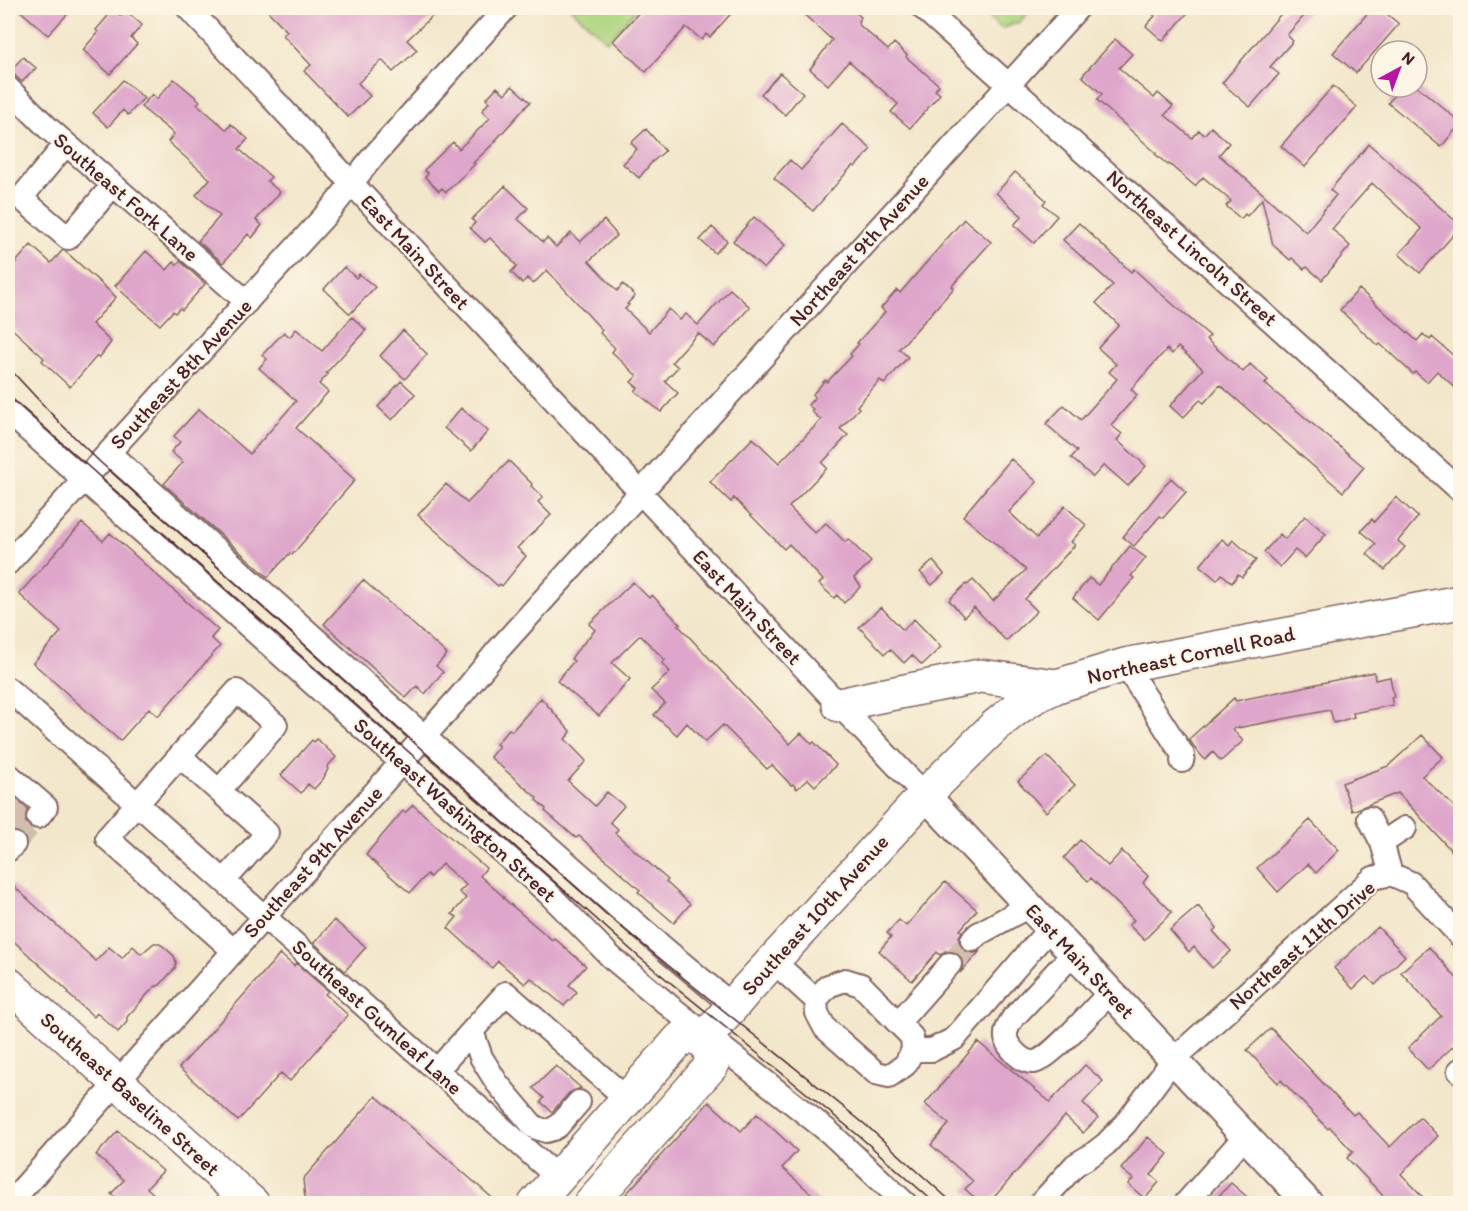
<svg xmlns="http://www.w3.org/2000/svg" width="1468" height="1211" viewBox="0 0 1468 1211" font-family="Itim,sans-serif">
  <rect width="100%" height="100%" fill="#fcf5e5"/>
  <filter id="ink" filterUnits="userSpaceOnUse"><feTurbulence type="fractalNoise" baseFrequency=".0167" numOctaves="2"/><feDisplacementMap in="SourceGraphic" scale="12" xChannelSelector="R" yChannelSelector="G"/><feConvolveMatrix kernelMatrix="1 2 1 2 8 2 1 2 1" color-interpolation-filters="sRGB"/></filter>
  <filter id="wash" filterUnits="userSpaceOnUse"><feTurbulence type="fractalNoise" baseFrequency=".008" numOctaves="4" result="noise"/><feDisplacementMap in="SourceGraphic" scale="24" xChannelSelector="R" yChannelSelector="G"/><feGaussianBlur stdDeviation="1.35" result="paint"/><feColorMatrix in="noise" values="0 0 0 0 0 0 0 0 0 0 0 0 0 0 0 0 0 1.4 0 .05"/><feComposite in="paint" operator="in"/></filter>
  <g filter="url(#wash)">
    <rect width="100%" height="100%" fill="#f3e7cb"/>
    <path fill="#add47e" stroke="#7c7a54" stroke-width="1.5" d="M570,8H638L607,41Z
      M978,8H1033L1019,22L1002,29Z"/>
    <g id="blocks">
      <path fill="#dea6cb" d="M17,8H73L48,35Z
        M265,8H441L407,40L417,50L393,72L382,60L358,83L370,96L348,117L304,71L311,65L283,35L287,31Z
        M643,8H736L710,37L706,34L702,40L686,27L646,72L613,41Z
        M797,8H851L861,17L858,21L859,22L858,24L888,50L894,43L907,55L906,57L939,85L935,90L940,94L910,128L891,112L898,104L849,61L828,85L810,69L832,40Z
        M1145,8H1192L1163,41L1146,26L1155,16Z
        M1286,8H1311L1287,35L1293,41L1270,67L1279,74L1250,107L1222,83Z
        M1372,8H1380L1399,24L1356,73L1333,53Z
        M113,10L121,16L126,11L142,25L131,38L137,44L110,74L83,50L98,32L96,30Z
        M1115,39L1132,54L1119,68L1154,98L1158,93L1173,106L1165,115L1192,138L1199,130L1204,135L1211,127L1229,143L1219,155L1306,232L1336,195L1330,190L1369,144L1461,226L1420,273L1399,254L1422,229L1372,183L1332,229L1350,246L1322,280L1307,267L1304,269L1292,258L1290,260L1273,245L1262,199L1247,216L1245,214L1241,219L1226,206L1231,201L1203,177L1195,186L1169,164L1168,165L1155,154L1156,153L1097,100L1102,94L1082,76Z
        M23,57L36,68L22,82L10,71Z
        M780,73L803,93L785,115L761,94Z
        M174,79L200,101L197,104L227,130L231,124L248,139L239,149L271,177L267,181L280,192L256,220L262,225L252,238L248,234L223,263L198,241L220,216L196,195L210,179L168,142L174,134L141,107L152,94L157,99Z
        M123,80L144,98L128,115L123,110L108,127L93,113Z
        M512,86L530,102L495,141H496L473,163L475,164L446,192L442,188L439,191L425,177L428,174L424,170L453,142L459,149L490,118L482,111L489,102L486,99L497,87L505,94Z
        M1333,86L1357,107L1305,167L1281,146Z
        M1401,87H1418L1461,123L1441,147L1388,103Z
        M842,124L871,149L855,167L853,165L813,211L774,178L790,160L801,170Z
        M646,129L665,151L652,162L639,178L623,164L637,149L631,143Z
        M1015,172L1037,190L1036,191L1046,200L1043,204L1057,216L1034,243L1014,225L1022,216L996,193Z
        M505,186L528,208L518,219L543,242L547,238L556,247L571,233L580,242L604,220L617,235L589,261L617,291L623,284L635,296L627,304L629,305L625,309L649,332L669,309L680,320L686,314L698,325L730,289L750,307L714,347L698,333L672,362L678,367L665,381L678,393L661,412L635,391L638,388L631,382L637,376L612,352L615,348L600,333L602,330L547,270L533,284L527,278L522,283L511,272L517,266L512,261V260L490,238L485,242L470,228L475,223L472,219Z
        M754,217L785,245L764,269L733,241Z
        M964,219L991,242L952,286L954,288L899,349L908,357L884,384L880,380L857,406L859,408L840,429L848,435L822,463L827,468L789,507L815,533L826,523L845,542L848,539L871,562L854,578L861,586L844,603L837,595L834,598L819,584L823,580L789,544L784,549L734,498L731,502L710,482L753,438L779,463L821,420L811,411L813,409L808,405L815,397L813,394L825,380L827,382L852,356L850,354L859,344L857,343L885,312L881,308L897,290L900,293Z
        M1079,223L1131,272L1134,269L1161,294L1210,336L1206,339L1243,372L1250,364L1268,380L1265,384L1364,467L1343,492L1220,385L1204,403L1200,400L1183,418L1170,406L1203,369L1178,347L1172,354L1167,349L1131,389L1137,395L1111,425L1122,434L1117,440L1146,466L1128,486L1104,465L1093,477L1071,458L1077,451L1046,424L1064,405L1081,420L1117,379L1109,372L1116,364L1098,348L1119,325L1096,303L1113,285L1063,240Z
        M712,227L727,241L715,253L700,240Z
        M31,245L51,263L63,250L65,251L116,297L92,324L111,342L99,358L97,356L70,387L42,361L44,358L8,325V271Z
        M146,251L167,270L174,262L177,265L180,261L205,284L182,310L180,308L175,313L173,311L160,325L115,286Z
        M344,267L356,278L359,274L375,287L350,314L324,289Z
        M1359,289L1417,341L1423,334L1430,340L1432,337L1461,362V393L1437,371L1427,382L1415,372L1413,374L1380,344L1378,346L1340,310Z
        M352,317L366,330L326,373L328,374L319,384L328,392L296,428L355,480L321,519L322,520L292,555L290,553L268,577L164,484L183,462L171,452L180,442L174,436L199,409L250,454L296,401L259,368L267,359L262,355L284,332L290,337L296,329L322,351Z
        M403,330L427,354L405,379L380,356Z
        M401,381L415,394L392,420L378,407Z
        M461,408L488,431L471,451L444,428Z
        M1011,459L1037,482L1009,512L1037,538L1065,506L1086,525L1071,542L1075,545L1025,599L1037,611L1006,641L974,607L964,617L949,600L966,584L967,585L973,580L993,601L1026,570L963,516Z
        M509,461L532,484L531,486L543,497L538,502L551,515L517,548L526,556L502,586L500,584L498,586L418,515L446,484L467,503Z
        M1171,478L1186,492L1163,518L1160,516L1134,546L1123,537Z
        M1396,497L1418,517L1398,541L1405,547L1385,570L1367,554L1376,544L1361,531L1372,519L1374,522Z
        M1305,516L1326,534L1305,558L1295,550L1280,567L1264,552L1280,534L1285,539Z
        M82,523L103,541L110,533L218,630L211,638L220,646L158,716L149,708L120,741L33,663L61,632L19,594Z
        M1222,539L1229,545L1233,540L1256,560L1242,577L1238,574L1232,583L1222,574L1217,580L1200,566Z
        M1130,546L1146,558L1131,576L1134,578L1099,620L1073,598L1089,578L1098,585Z
        M933,561L944,574L932,585L920,572Z
        M363,580L447,654L436,666L443,672L425,694L417,686L406,698L324,624Z
        M633,582L649,598L652,595L680,624L678,625L790,744L801,733L812,744L814,742L836,765L815,786L808,779L797,789L793,784L791,785L772,765L767,769L723,725L705,742L687,723L677,735L654,715L665,703L651,690L670,672L662,663L665,660L640,635L612,663L630,679L599,716L557,681L574,661L571,659L575,653L595,630L589,624Z
        M881,607L903,630L914,619L941,647L922,665L912,655L904,663L890,649L885,654L859,627Z
        M1374,672L1375,680L1390,677L1394,697L1391,698L1393,705L1353,713L1354,717L1334,723L1330,710L1232,729L1243,741L1221,761L1213,752L1205,760L1195,748L1189,739L1234,698L1236,701Z
        M541,698L571,732L565,739L586,761L568,781L595,806L607,792L624,806L610,822L618,829L615,833L668,880L666,882L690,904L674,923L638,892L640,890L579,836L576,838L545,811L546,809L536,800L537,798L490,757L499,746L496,744L509,729L512,731Z
        M1422,735L1443,757L1422,776L1461,813V861L1398,793L1352,811L1342,783L1388,766Z
        M317,739L336,757L327,767L328,769L323,779L314,789L308,784L301,793L281,775L312,740L314,742Z
        M1047,756L1075,785L1046,812L1018,781Z
        M8,792L27,809L25,814V821L31,828L24,836L17,831L8,833Z
        M413,805L486,868L480,876L504,897L503,898L552,940L554,938L586,966L569,985L577,992L564,1006L531,978L525,984L498,961L492,968L448,928L457,917L452,914L466,898L459,892L466,885L442,864L430,877L427,874L410,893L366,855L368,853V852L403,811L405,813Z
        M1310,820L1339,850L1316,873L1308,864L1278,892L1257,868Z
        M1080,840L1108,866L1122,851L1148,876L1143,883L1172,912L1144,940L1129,925L1134,920L1091,878L1088,881L1064,858Z
        M8,881L96,961L109,947L122,958L133,946L141,954L154,943H158L163,946L174,956L176,962L175,968L160,985L154,987L127,1017V1022L118,1032L97,1013L94,1017L68,994L69,992L8,936Z
        M945,882L977,910L960,930L962,931L959,937V943L962,949L968,953H975L980,951L960,973L963,966V960L959,954L952,951H945L940,955L937,952L912,981L879,951L891,937L887,933L899,920L906,926Z
        M1198,906L1217,928L1213,931L1231,951L1212,968L1194,947L1189,952L1170,930Z
        M334,920L366,947L345,971L314,943Z
        M1378,927L1405,956L1375,985L1367,976L1353,989L1334,968Z
        M1429,947L1461,983V1039L1428,1070L1408,1048L1441,1016L1401,972Z
        M280,954L294,966L296,963L328,991L325,994L348,1015L290,1081L281,1073L238,1121L179,1068Z
        M1271,1028L1353,1115L1357,1112L1390,1147L1420,1117L1438,1136L1401,1174L1429,1203H1390L1347,1158L1353,1152L1330,1127L1328,1129L1281,1080L1278,1083L1247,1050Z
        M978,1042L1050,1102L1085,1065L1103,1081L1083,1103L1098,1118L1083,1133L1065,1116L989,1203H981L965,1189L973,1181L931,1145L949,1124L925,1104Z
        M556,1066L581,1088L569,1093L552,1112L541,1102L544,1098L533,1088Z
        M376,1096L498,1203H310L305,1199L303,1179Z
        M709,1102L741,1131L757,1114L797,1151L782,1168L822,1203H618Z
        M118,1131L163,1171L147,1188L164,1203H122L111,1194L124,1180L96,1155Z
        M1148,1137L1168,1154L1151,1175L1159,1182L1145,1199L1128,1184L1133,1179L1121,1169Z
        M1231,1183L1254,1203H1212Z"/>
    </g>
  </g>
  <g filter="url(#ink)">
    <use href="#blocks" fill-opacity="0" stroke="#856563" stroke-width="1.5"/>
    <g fill="none" stroke-linecap="round" stroke-linejoin="round">
      <path stroke="#d1bfab" stroke-width="22" stroke-dasharray="22 11" stroke-linecap="butt" d="M8,800L12,795
        M8,824L24,805
        M14,844L38,817
        M950,964L972,940"/>
      <g stroke="#856563" stroke-width="26">
        <path id="minor" d="M188,8L839,705L925,795
          M923,8L1460,490
          M8,88L48,128L247,302
          M66,144L21,198L68,238L113,185
          M8,412L548,893L612,958L672,1008L829,1132L906,1204
          M109,453L449,759L666,950L733,1006
          M8,563L332,208L371,159L506,8
          M1125,665L1183,755L1182,761
          M8,689L557,1177
          M180,756L219,791
          M8,779L10,776L46,807L38,817
          M1369,818L1382,843L1391,874
          M1382,843L1405,828
          M8,850L14,844
          M224,881L267,833L219,791L276,725L237,691L107,838L234,951
          M972,940L978,934L1029,906
          M1073,954L1013,1018C1006,1028 1002,1038 1011,1048C1016,1055 1025,1063 1034,1062C1048,1061 1097,1006 1110,992
          M773,961L816,1000L817,1013L825,1028L876,1073L889,1076L905,1065L913,1050L912,1037L898,1023L861,985L845,980L828,986L816,1000
          M898,1023L950,964
          M472,1031L481,1057L497,1083L534,1127L546,1131L553,1129L558,1126L579,1102
          M913,1050H932L954,1039L1050,928
          M437,1070L506,993L627,1099
          M1459,1071L1460,1070
          M9,1204L463,693L498,650L1078,8
          M1040,1204L1075,1165L1093,1154L1106,1144L1126,1123L1173,1060L1373,878L1391,874L1411,883L1460,936
          M1185,1204L1245,1136"/>
      </g>
      <g stroke="#856563" stroke-width="32">
        <path id="major" d="M925,795L1309,1204"/>
      </g>
      <g stroke="#856563" stroke-width="36">
        <path id="highway" d="M839,705L875,697L980,676L1057,686
          M8,984L253,1204
          M535,1204L680,1039L707,1036L747,989L925,795L995,726L1016,709L1036,696L1057,686L1125,665L1460,602
          M590,1204L712,1065L707,1036"/>
      </g>
      <use href="#minor" stroke="#fff" stroke-width="22"/>
      <use href="#major" stroke="#fff" stroke-width="28"/>
      <use href="#highway" stroke="#fff" stroke-width="33"/>
      <path stroke="#4a1f2b" stroke-width="1.5" d="M8,367L60,423L100,462L606,914L692,985L867,1126L954,1204
        M8,395L639,957L859,1136L936,1204"/>
    </g>
  </g>
  <g text-anchor="middle" stroke-width="4.5" stroke-linejoin="round" paint-order="stroke">
    <g font-size="21" fill="#4a1f2b" stroke="#fcf5e5">
      <text transform="translate(126 197) rotate(41)" y="7">Southeast Fork Lane</text>
      <text transform="translate(1192 248) rotate(42)" y="7">Northeast Lincoln Street</text>
      <text transform="translate(859 250) rotate(-48)" y="7">Northeast 9th Avenue</text>
      <text transform="translate(415 252) rotate(47)" y="7">East Main Street</text>
      <text transform="translate(181 374) rotate(-47)" y="7">Southeast 8th Avenue</text>
      <text transform="translate(747 607) rotate(47)" y="7">East Main Street</text>
      <text transform="translate(1191 655) rotate(-12)" y="7">Northeast Cornell Road</text>
      <text transform="translate(455 810) rotate(42)" y="7">Southeast Washington Street</text>
      <text transform="translate(313 862) rotate(-48)" y="7">Southeast 9th Avenue</text>
      <text transform="translate(815 915) rotate(-48)" y="7">Southeast 10th Avenue</text>
      <text transform="translate(1302 945) rotate(-41)" y="7">Northeast 11th Drive</text>
      <text transform="translate(1080 961) rotate(47)" y="7">East Main Street</text>
      <text transform="translate(377 1017) rotate(42)" y="7">Southeast Gumleaf Lane</text>
      <text transform="translate(130 1094) rotate(42)" y="7">Southeast Baseline Street</text>
    </g>
  </g>
  <rect width="1468" height="1211" fill="none" stroke="#fcf5e5" stroke-width="30"/>
  <g transform="translate(1399 69) rotate(41)"><circle r="28" fill="#fcf5e5" stroke="#b59f9b" stroke-width="1.5"/>
  <path d="M0-4.5L10 22L0 15L-10 22Z" fill="#b5179e"/>
  <text y="-9" font-size="16" font-weight="bold" text-anchor="middle" fill="#4a1f2b">N</text>
  </g>
</svg>
